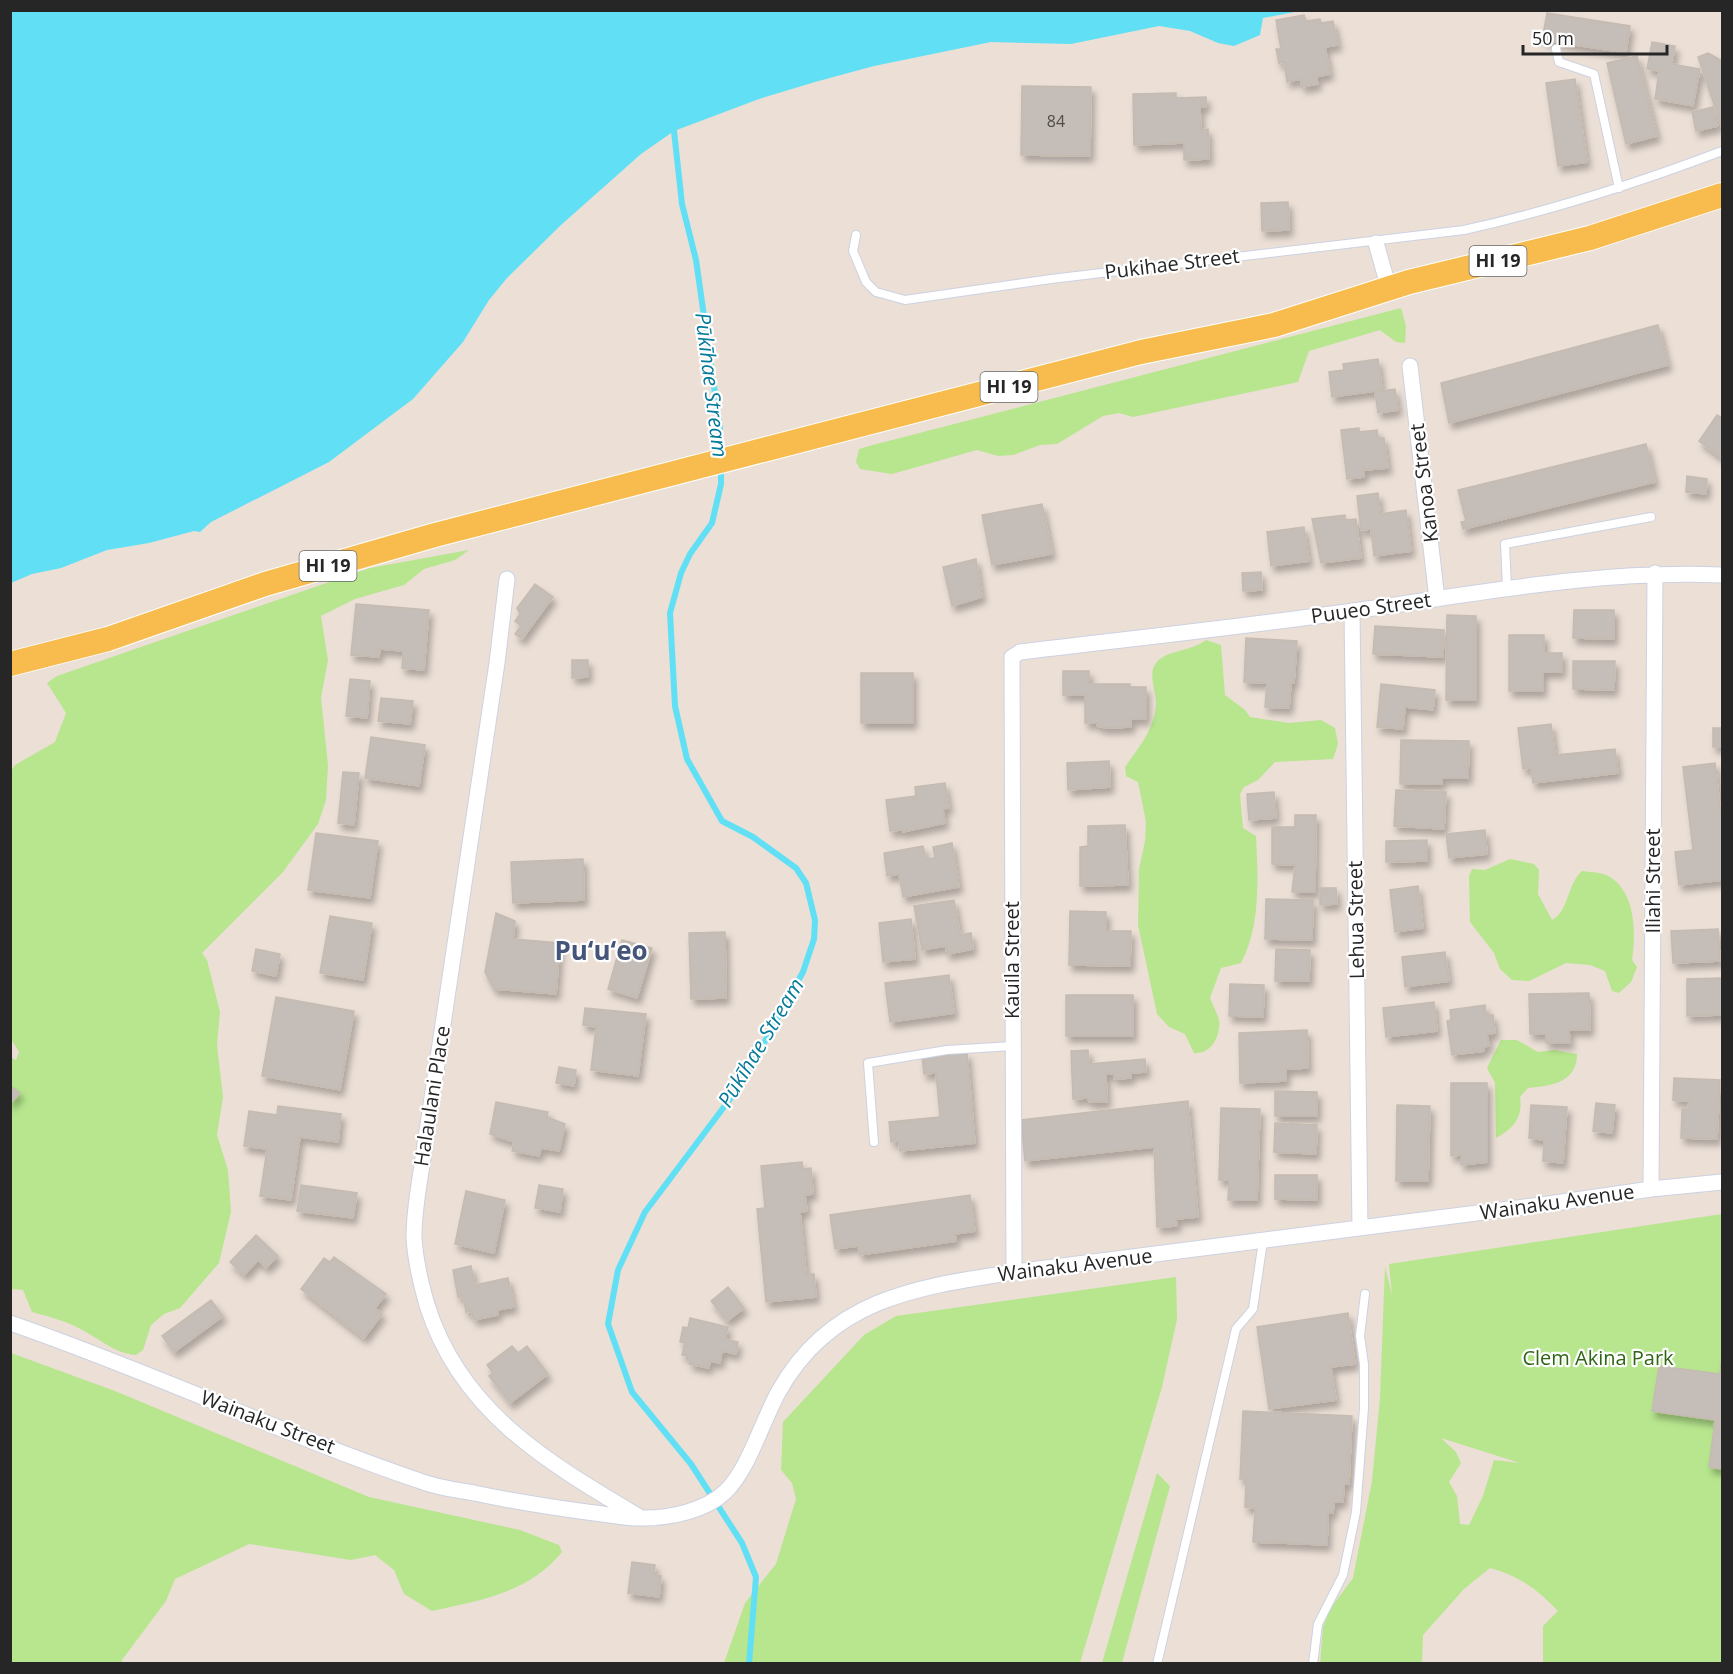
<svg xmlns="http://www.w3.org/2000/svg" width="1733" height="1674" viewBox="0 0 1733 1674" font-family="'Open Sans',sans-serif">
  <defs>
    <filter id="shadow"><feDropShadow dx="3.5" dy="6" stdDeviation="3" flood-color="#0004"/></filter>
  </defs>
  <rect width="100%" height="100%" fill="#ebdfd6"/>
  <path fill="#b7e68e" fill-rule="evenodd" d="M1401,308L1406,326L1405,343L1396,342L1380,330L1309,351L1298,382L1133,417L1119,413L1103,416L1057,444L1040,445L1013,455L998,456L977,450L892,474L860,469L856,462L859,449L873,445Z
    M469,550L455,560L424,569L404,585L355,599L321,616L328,660L321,698L328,765L326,800L318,824L283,872L202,953L207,960L220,1012L217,1045L223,1097L217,1135L228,1170L231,1212L219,1263L180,1308L164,1314L151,1325L143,1350L136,1355C115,1353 104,1342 86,1332C69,1322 51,1317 32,1312L23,1290L11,1289L10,1057L16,1060L19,1052L11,1039V771L15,765L55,742L66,713L47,683L57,676L370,568Z
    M1206,640L1221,645L1225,695L1245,710L1250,717L1289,723L1321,720L1335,728L1338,744L1333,759L1275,762L1258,780L1244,787L1240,794L1243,828L1256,836C1258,878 1261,925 1241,963L1221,968L1210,998C1213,1005 1217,1013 1219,1020C1221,1036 1211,1055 1194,1053L1185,1034L1169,1027L1157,1014L1138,925L1139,869L1145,841L1146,822L1138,782L1126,776L1125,767C1139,747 1154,730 1156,705C1157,692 1147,674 1156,663C1168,649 1188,653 1206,640Z
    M1510,859L1534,864L1539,870L1538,894L1552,920C1569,911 1567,884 1582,871C1589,872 1599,872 1606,875C1636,889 1636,932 1632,960L1637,967L1631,982L1619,993L1612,991L1605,971L1590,965L1566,963L1529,981L1512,980L1500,969L1494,953L1470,922L1469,876L1472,869L1485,870Z
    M1501,1040H1517L1538,1052L1554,1050L1577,1054C1577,1082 1552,1086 1528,1088L1520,1097C1523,1117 1514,1128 1496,1138L1495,1083L1487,1068Z
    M1722,1214V1663H1543V1626L1558,1611C1538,1590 1518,1575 1490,1568L1464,1589L1423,1635L1422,1663L1320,1664L1323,1627L1330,1609L1353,1578L1372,1481L1380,1398L1385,1267L1392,1295L1389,1264ZM1441,1438L1520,1463L1494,1460L1483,1496L1469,1525L1460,1524L1457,1496L1449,1482L1461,1463L1456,1452Z
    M1176,1277L1177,1319L1162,1387L1080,1663H724L745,1603L776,1564L796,1499L792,1483L781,1470L783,1422L864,1335L896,1316Z
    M11,1353L115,1391L369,1497L520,1530L559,1545L562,1552C528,1593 482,1600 432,1611L404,1594L394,1570L375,1555L351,1560L249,1544L175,1579L166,1601L122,1660L123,1663H11Z
    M1157,1473L1170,1486L1122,1663H1102Z"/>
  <path fill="#61e0f5" d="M11,10H1300V11L1263,18L1260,35L1234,46L1218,43L1190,31L1159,26L1071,44L991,42L874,66L815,82L759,99L674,131L641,154L561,225L507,278L489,300L463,342L413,399L329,462L211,522L200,532L194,531L149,543L107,550L61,568L32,574L11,583Z"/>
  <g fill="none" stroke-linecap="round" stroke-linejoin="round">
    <path stroke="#61e0f5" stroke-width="6" d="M674,131L682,204L696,260L720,429L721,455
      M721,465V484L712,523L690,554L681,573L670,613L675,706L687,759L722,821L753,837L796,868L806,883L815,920L814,939L803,972L742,1083L645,1212L618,1270L608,1324L632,1392L691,1464L742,1543L756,1577L749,1664"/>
  </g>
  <path fill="#c5bdb7" stroke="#c5bbb1" stroke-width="1.5" filter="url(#shadow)" d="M1547,13L1630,26L1626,53L1542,40Z
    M1304,15L1306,21L1320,19L1321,23L1333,21L1338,45L1325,47L1330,74L1316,77L1318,84L1302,87L1301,79L1287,82L1284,62L1279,63L1276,49H1281L1276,20Z
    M1652,42L1675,46L1672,64L1700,69L1693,106L1655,99L1659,71L1647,69Z
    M1708,53L1722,61V128L1698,57Z
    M1637,56L1657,136L1626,144L1607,63Z
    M1575,79L1587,162L1558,166L1546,83Z
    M1022,86L1091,87L1090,156L1021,155Z
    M1176,93V98L1206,97V107H1200L1201,130L1208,129L1209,159L1184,160V143L1134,145L1133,94Z
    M1713,107L1718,126L1696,131L1692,112Z
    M1288,202L1289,230L1262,231L1261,203Z
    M1658,325L1668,365L1449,423L1441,383Z
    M1378,359L1382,390L1332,397L1329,372L1344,370L1343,364Z
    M1395,389L1398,410L1378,413L1375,392Z
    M1717,415L1722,418V458L1699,441Z
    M1359,428V432L1377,430L1378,438H1384L1388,468L1364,470V477L1347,479L1341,430Z
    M1646,444L1655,482L1463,529L1461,522L1466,521L1458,490Z
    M1687,476L1707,479L1706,494L1686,492Z
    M1378,493L1380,514L1406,510L1411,551L1374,556L1371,529L1361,530L1357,496Z
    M1042,504L1052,554L992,565L982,515Z
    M1345,515V520L1356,519L1361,558L1321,563L1312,519Z
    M1304,527L1309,561L1271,566L1267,532Z
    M976,559L982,597L952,606L943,567Z
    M1261,572L1262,590L1243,591L1242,573Z
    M535,584L553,597L522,639L515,634L521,626L515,621L520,614L517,608Z
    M356,604L429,610L424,670L402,668L403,651L380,649L379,657L351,655Z
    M1574,610H1614V639L1573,638Z
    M1447,615L1476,616V700H1446Z
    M1375,626L1444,630L1443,657L1373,654Z
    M1509,635H1544V653H1562V672H1543V691H1509Z
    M1246,638L1297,641L1294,683H1291L1289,708L1265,707L1267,683L1244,682Z
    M572,660H588V677L572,678Z
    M1573,661H1615L1614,690L1573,689Z
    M1063,671H1089V684H1130V687H1146V719H1131V727L1106,728L1097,726V723H1085V695H1063Z
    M861,673H913V723H861Z
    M350,679L370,681L367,718L346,716Z
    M1381,684L1435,690L1433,710L1405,707L1403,729L1377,727Z
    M381,698L413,701L410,724L378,721Z
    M1551,724L1555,755L1615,749L1618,773L1533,783L1531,768L1523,769L1518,728Z
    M1713,728H1722V747H1713Z
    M371,737L425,745L419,786L365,778Z
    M1401,740L1469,741L1468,778H1442V784H1400Z
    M1109,761L1110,787L1068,790L1067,763Z
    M1715,763L1722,825V880L1679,885L1675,852L1693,850L1683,767Z
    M343,772L359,773L354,825L338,823Z
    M945,783L949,808L943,809L945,823L903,832L902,830L890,831L886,800L916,796L915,787Z
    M1396,790L1446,792L1444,829L1394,826Z
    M1274,792L1276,818L1249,820L1247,794Z
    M1295,815H1316L1315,892H1292L1295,865L1272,864V827H1295Z
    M1125,825L1128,885L1080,886V847L1088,846V826Z
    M1485,830L1487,854L1449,858L1446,834Z
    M316,833L378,841L370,898L308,890Z
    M1427,840V861L1386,862V841Z
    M952,843L959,887L903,897L899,874L887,876L884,853L923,846L926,859L935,858L933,847Z
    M583,859L584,900L513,903L511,862Z
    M1418,886L1423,928L1395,932L1390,890Z
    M1320,888H1336L1337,904L1320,905Z
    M1266,899L1313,900L1312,940L1265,939Z
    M954,900L960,935L971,933L973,949L947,954L946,946L922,950L914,906Z
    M1070,911L1106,912V931H1131L1130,966L1069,965Z
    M496,913L515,921L513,939L560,943L556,994L494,989L485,972Z
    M330,916L372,923L363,980L320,973Z
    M911,919L915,959L883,962L879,923Z
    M1718,929L1720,961L1673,963L1671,931Z
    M725,932L726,998L691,999L689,933Z
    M622,940L652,948L637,998L608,989Z
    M256,949L280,954L276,976L252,971Z
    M1276,949L1310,950L1309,981H1275Z
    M1445,952L1449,981L1405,987L1402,957Z
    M949,975L954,1013L890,1022L885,983Z
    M1722,978V1015L1687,1016V979Z
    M1230,984L1264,985L1263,1017L1229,1016Z
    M1589,993L1590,1030H1569L1570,1043H1546V1034H1530L1529,994Z
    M1066,995H1133V1036H1066Z
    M276,997L354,1011L340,1090L262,1076Z
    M1434,1002L1437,1031L1386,1037L1383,1008Z
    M1485,1005L1486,1015H1493L1495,1033L1487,1034L1489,1046L1483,1047L1484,1051L1452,1055L1447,1021L1451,1020L1450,1010Z
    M585,1008L646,1014L638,1076L591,1070L596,1027L583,1025Z
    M1307,1030L1308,1068L1286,1069V1081L1240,1083L1239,1033Z
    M1088,1050L1089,1064L1145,1059L1146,1072L1131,1073V1078L1114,1079V1074H1106L1107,1102H1089L1088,1098L1073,1099L1071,1051Z
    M967,1053L975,1143L900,1151L899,1141L891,1142L889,1122L940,1117L936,1073L924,1074L922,1057Z
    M559,1067L576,1070L574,1086L556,1083Z
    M1674,1078L1720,1080L1717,1139L1681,1138L1682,1109H1688L1689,1101L1673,1100Z
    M1451,1083H1487V1162L1461,1165V1155L1451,1156Z
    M10,1086L20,1093L10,1104Z
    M1275,1091L1317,1092V1116H1275Z
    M1188,1101L1198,1217L1176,1219L1177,1226L1157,1227L1154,1147L1025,1161L1021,1120Z
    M496,1102L548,1112L547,1117L565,1124L559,1151L541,1148L539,1156L512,1151L514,1142L490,1134Z
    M1596,1103L1615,1105L1612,1133L1593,1131Z
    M1397,1105L1430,1106L1428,1181H1396Z
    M1531,1105L1567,1107L1563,1163L1543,1161L1544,1140L1529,1138Z
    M278,1106L341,1114L338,1142L300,1137L291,1200L260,1196L267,1149L244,1146L249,1111L277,1115Z
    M1221,1108L1260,1109L1257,1200H1228L1229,1180H1219Z
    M1275,1123L1317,1125L1316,1154L1274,1152Z
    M802,1162L803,1169L811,1168L813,1194L805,1195L807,1211L800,1212L806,1274H814L816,1297L766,1302L757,1209L765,1208L761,1166Z
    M1275,1175H1317V1200L1275,1199Z
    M301,1185L357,1193L353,1218L297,1211Z
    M539,1185L563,1189L560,1212L535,1208Z
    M466,1191L505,1200L494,1253L455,1244Z
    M970,1195L975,1231L955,1234L956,1241L860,1255L858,1246L835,1249L830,1215Z
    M256,1235L278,1256L266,1268L258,1260L244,1275L230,1262Z
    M334,1257L386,1294L375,1308L382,1314L364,1338L301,1289L324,1258L330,1262Z
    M471,1266L475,1285L508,1278L514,1307L497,1310L498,1315L474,1320L471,1311L466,1312L463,1296L458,1297L453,1270Z
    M728,1287L744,1308L727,1321L711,1301Z
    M211,1300L223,1316L174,1352L162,1336Z
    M1348,1313L1355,1364L1331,1367L1336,1400L1269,1409L1257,1327Z
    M690,1318L728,1327L725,1339L738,1342L736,1354L722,1351L720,1363L710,1361L709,1368L689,1364L691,1357L682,1355L685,1343L680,1342L683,1327L688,1328Z
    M512,1346L518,1353L527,1346L548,1374L510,1403L489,1376L493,1373L487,1365Z
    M1722,1355V1469L1709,1467L1715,1420L1652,1411L1659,1366L1720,1374Z
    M1243,1411L1352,1416L1349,1484H1344L1343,1502H1334L1333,1513H1328L1327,1545L1253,1542L1255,1508L1245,1507L1246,1479H1240Z
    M632,1562L655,1565L654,1575L661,1576L659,1597L628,1593Z"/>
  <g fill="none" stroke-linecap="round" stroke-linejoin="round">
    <g stroke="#ccd2e1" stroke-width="10">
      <path id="lane" d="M1556,49L1559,62L1594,74L1619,188
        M856,235L853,251L866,282L876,292L905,300L1051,279L1464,230C1553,210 1638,183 1722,151
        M1507,587L1505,544L1651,517
        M874,1142L868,1063L947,1050L1013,1046
        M1157,1664L1236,1329L1253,1309L1263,1241
        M1313,1664L1318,1624L1343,1575L1356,1512L1364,1408V1364L1360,1336L1365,1294"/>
    </g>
    <g stroke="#ccd2e1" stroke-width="17">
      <path id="street" d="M1376,243L1389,289
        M1410,366L1437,599
        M507,579L497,663L420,1178C417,1197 414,1218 414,1237C415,1259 421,1284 427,1305C460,1411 547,1462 638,1516
        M1352,611L1360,1228
        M1651,1189L1655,573
        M1014,1272L1012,657L1020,652C1136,638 1252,626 1367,609C1485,592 1603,570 1722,575
        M10,1323C150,1371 284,1435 423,1482C439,1488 457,1490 474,1493C512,1501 549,1507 587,1512C606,1514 626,1519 644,1518C670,1518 705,1511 725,1492C749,1469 762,1421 779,1391C831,1298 918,1287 1014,1272L1548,1204L1651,1189L1722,1182"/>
    </g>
    <g stroke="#fff" stroke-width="26">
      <path id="primary" d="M10,664L108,639L265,584L435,535L1141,352L1274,325L1409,282L1590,238L1722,195"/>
    </g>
    <use href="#lane" stroke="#fff" stroke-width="8"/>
    <use href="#street" stroke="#fff" stroke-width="15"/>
    <use href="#primary" stroke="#f8bc4e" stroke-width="24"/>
  </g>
  <g text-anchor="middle" stroke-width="4.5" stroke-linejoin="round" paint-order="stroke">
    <g font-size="16" fill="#4e4c4a">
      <text x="1056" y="127">84</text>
    </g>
    <g fill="#fff" stroke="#676767" stroke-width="1.5">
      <rect x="1469.5" y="246" width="57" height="30" rx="4.5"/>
      <rect x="980.5" y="372" width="57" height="30" rx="4.5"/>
      <rect x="299.5" y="551" width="57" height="30" rx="4.5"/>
    </g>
    <g font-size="18" font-weight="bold" fill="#262626">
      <text x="1498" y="267">HI 19</text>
      <text x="1009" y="393">HI 19</text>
      <text x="328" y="572">HI 19</text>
    </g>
    <g font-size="20" fill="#262626" stroke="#fff">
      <text transform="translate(1172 264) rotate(-7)" y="7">Pukihae Street</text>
      <text transform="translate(1424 483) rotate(-97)" y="7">Kanoa Street</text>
      <text transform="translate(1371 608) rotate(-8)" y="7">Puueo Street</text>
      <text transform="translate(1653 881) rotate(-90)" y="7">Iliahi Street</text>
      <text transform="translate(1356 920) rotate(-91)" y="7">Lehua Street</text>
      <text transform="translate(1012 960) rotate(-90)" y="7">Kauila Street</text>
      <text transform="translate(432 1096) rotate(-81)" y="7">Halaulani Place</text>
      <text transform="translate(1557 1202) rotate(-8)" y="7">Wainaku Avenue</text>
      <text transform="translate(1075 1265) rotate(-7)" y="7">Wainaku Avenue</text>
      <text transform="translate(268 1422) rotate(21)" y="7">Wainaku Street</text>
    </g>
    <g font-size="20" fill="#2f6515" stroke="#fff">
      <text x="1598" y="1365">Clem Akina Park</text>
    </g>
    <g font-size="21" font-style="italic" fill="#057a9b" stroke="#fff">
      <text transform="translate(711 385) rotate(83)" y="7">Pūkīhae Stream</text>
      <text transform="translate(761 1043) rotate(-59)" y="7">Pūkīhae Stream</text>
    </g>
    <g font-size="26" font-weight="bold" fill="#455579" stroke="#fff">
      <text x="601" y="960">Pu‘u‘eo</text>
    </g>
  </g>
  <rect width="1733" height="1674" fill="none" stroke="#262626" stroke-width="24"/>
  <path d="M1523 45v9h144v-9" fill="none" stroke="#262626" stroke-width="3"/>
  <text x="1532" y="45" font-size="18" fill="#262626" stroke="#ffffff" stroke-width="4.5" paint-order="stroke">50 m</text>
</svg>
